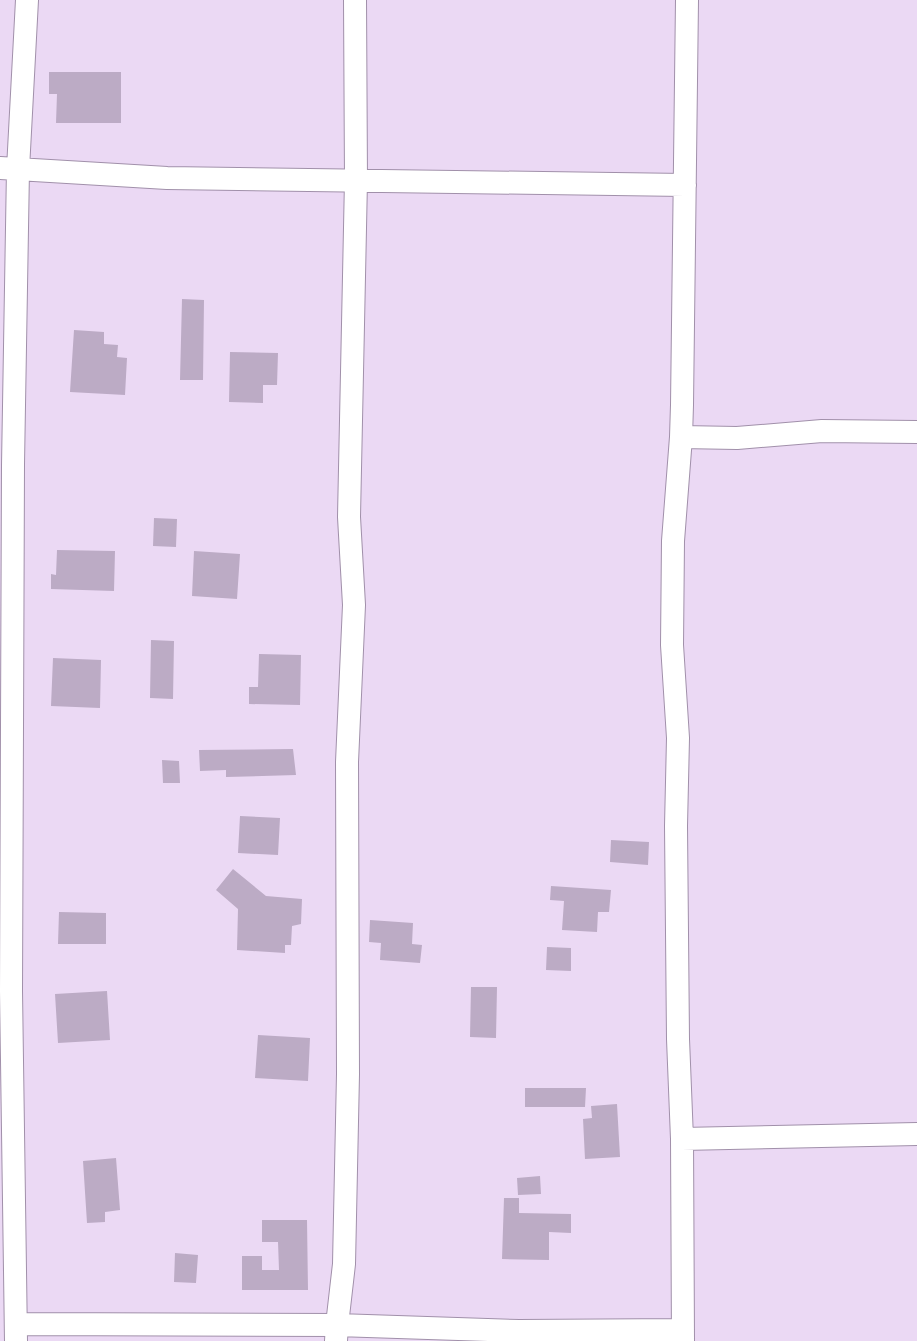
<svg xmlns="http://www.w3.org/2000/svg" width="917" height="1341" viewBox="0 0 917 1341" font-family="Commissioner,sans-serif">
  <rect width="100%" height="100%" fill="#ebd9f4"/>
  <path fill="#bcabc5" d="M49,72H121V123H56L57,94H49Z
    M182,299L204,300L203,380H180Z
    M74,330L104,332V344L118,345L117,357L127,358L125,395L70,392Z
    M230,352L278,353L277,385H263V403L229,402Z
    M154,518L177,519L176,547L153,546Z
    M57,550L115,551L114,591L51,589V574L56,575Z
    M194,551L240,554L237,599L192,596Z
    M151,640L174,641L173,699L150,698Z
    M259,654L301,655L300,705L249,704V687H258Z
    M53,658L101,660L100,708L51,706Z
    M293,749L296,775L226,777V770L200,771L199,750Z
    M162,760L179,761L180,783H163Z
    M240,816L280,818L278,855L238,853Z
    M611,840L649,842L648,865L610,862Z
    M233,869L266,896L302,899L301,924L292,926L291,945H285V953L237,950L238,909L216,890Z
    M551,886L611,890L609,912H598L597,932L562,930L564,901L550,900Z
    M59,912L106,913V944H58Z
    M370,920L413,923L412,944L422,945L420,963L380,960L381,943L369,942Z
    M547,947L571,948V971L546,970Z
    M471,987H497L496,1038L470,1037Z
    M107,991L110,1040L58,1043L55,994Z
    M258,1035L310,1038L308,1081L255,1078Z
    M525,1088H586L585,1107H525Z
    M617,1104L620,1157L585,1159L583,1119L592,1118L591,1106Z
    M116,1158L120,1210L105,1212V1222L87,1223L83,1161Z
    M540,1176L541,1194L518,1195L517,1178Z
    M504,1198H519V1213L571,1214V1233L549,1232V1260L502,1259Z
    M262,1220H307L308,1290H242V1256H262V1270H279L278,1242H262Z
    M175,1253L198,1255L196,1283L174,1282Z"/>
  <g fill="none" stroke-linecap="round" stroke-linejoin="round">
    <g stroke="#a190aa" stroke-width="24">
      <path id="street" d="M0,168L167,178L685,185
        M681,437L737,438L822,431L917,432
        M682,1139L917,1134
        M16,1324L337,1325L519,1331L683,1330
        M16,1341L11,991L13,465L18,169L27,0
        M336,1341L337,1325L344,1264L348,1074L347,762L354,605L349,517L356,180L355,0
        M683,1341L682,1139L678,1039L676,826L678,738L672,645L673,541L681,437L682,405L687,0"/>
    </g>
    <use href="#street" stroke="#fff" stroke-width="22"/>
  </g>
</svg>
